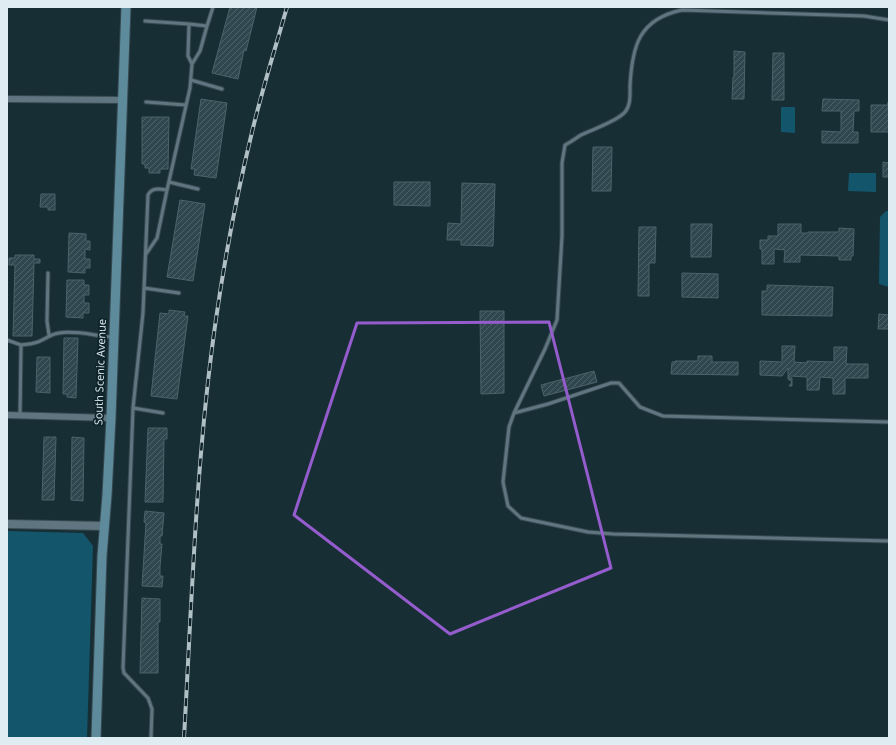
<svg xmlns="http://www.w3.org/2000/svg" width="896" height="745" viewBox="0 0 896 745" font-family="'Open Sans',sans-serif">
  <defs>
    <pattern id="building-hatch" width="6" height="6" patternUnits="userSpaceOnUse"><rect width="6" height="6" fill="#31474f"/><path d="M-1 1l2-2M0 6l6-6M5 7l2-2" fill="none" stroke="#4e6269"/></pattern>
  </defs>
  <rect width="100%" height="100%" fill="#182e35"/>
  <path fill="#13566b" d="M781,107H795V133L781,132Z
    M849,173H876V192L848,191Z
    M886,211H889V287L879,284L880,217Z
    M7,531L83,533L93,546L87,738H7Z"/>
  <path fill="url(#building-hatch)" stroke="#4c636b" d="M230,7H257L246,51L244,50L238,79L212,73Z
    M734,51L745,52L744,99H732L733,77H734Z
    M773,53H784V100H772Z
    M201,99L227,103L216,178L194,175L195,169H191Z
    M823,99L859,100V111H854L853,132H858V143H822V131L841,132V111H822Z
    M888,102L889,132H871V105H888Z
    M142,117H169L168,169H160V173H149V168H145V164H142Z
    M593,147H612L611,191H592Z
    M883,162L889,163V177H883Z
    M394,182H430V206L394,205Z
    M462,183L495,184L493,246L461,245V240H447L448,223L461,224Z
    M41,194H55V210H48V207H40Z
    M180,200L205,204L193,281L167,277Z
    M691,224H712L711,257H691Z
    M778,224H801V233H808V232H839V228L854,229L853,256H851V260H839V256L800,255V262H784L785,250L774,249V264H762V249H760V240H768V236H778Z
    M639,227H656L655,263H649V296H638Z
    M69,233L86,234V241H90V250L85,249V259H90V268H85V273L68,272Z
    M15,255H34V259H40V263H34L32,336H13L15,265H9V258H15Z
    M682,273L718,274V298L682,297Z
    M67,280H84V285H89V295H84V303H89V313H83V318L66,317Z
    M767,285L833,287L832,316L762,315V291H767Z
    M169,310L185,312L184,316H188L177,399L151,396L160,313L169,314Z
    M480,311H504V393L481,394Z
    M879,314L889,315V329H878Z
    M64,338H78L76,398L67,397V394H63Z
    M782,346H795L794,362L807,363V361L834,362V347H847L846,364H868V378H845V394H833V378L820,377L819,390H807V377L790,376L789,378H792V386H789L792,382L788,379V368L782,376L760,375V361L782,362Z
    M698,356H712V362H738V375L671,374L672,362H675V361H698Z
    M37,357H50V393L36,392Z
    M594,371L597,382L544,396L541,385Z
    M148,428H167V439H164L163,502H145Z
    M44,437H56L54,500H42Z
    M72,437L84,438L83,501L71,500Z
    M145,511L164,513L162,536H160V544H162L160,567V576H163L162,587L142,586L146,523L144,522Z
    M142,598L160,599V622H158V673H140Z"/>
  <g fill="none" stroke-linecap="round" stroke-linejoin="round">
    <g stroke="#374950" stroke-width="5">
      <path id="service" d="M889,20L864,16L682,10C639,19 632,46 630,86C630,94 631,105 625,112C616,122 593,129 581,135C576,138 571,142 565,145L562,163V236L557,320L545,349L514,413L509,427L503,482L508,506L521,518L588,532L613,534L889,541
        M145,21L189,24
        M192,64L200,51L207,26
        M191,80L222,89
        M146,102L186,105
        M169,182L198,189
        M146,254L157,238L167,190
        M48,273L47,321L49,335
        M144,288L179,293
        M7,340L21,345
        M133,408L163,413
        M514,413L548,404L611,383H619L640,407L663,416L889,422
        M20,416L21,345C29,344 36,344 42,340C48,337 52,334 59,333C76,330 95,336 112,337
        M151,738L152,709L148,698L124,673L123,668L133,408L143,313L148,195C152,187 160,189 167,190L190,88L192,64L188,56L189,24L207,26L213,7"/>
    </g>
    <g stroke="#374950" stroke-width="8">
      <path id="minor" d="M7,99L123,100
        M7,415L111,418"/>
    </g>
    <g stroke="#374950" stroke-width="10">
      <path id="tertiary" d="M7,524L104,526"/>
    </g>
    <g stroke="#374950" stroke-width="11">
      <path id="secondary" d="M96,738L102,556L107,495L111,418L126,7"/>
    </g>
    <use href="#service" stroke="#5f7680" stroke-width="3"/>
    <use href="#minor" stroke="#5f7680" stroke-width="6"/>
    <use href="#tertiary" stroke="#5f7680" stroke-width="8"/>
    <use href="#secondary" stroke="#5e8b9c" stroke-width="9"/>
    <g stroke="#b1c0c5" stroke-width="4">
      <path id="rail" d="M184,738C192,598 196,457 216,319C225,256 237,194 252,132C262,90 275,49 287,7"/>
    </g>
    <use href="#rail" stroke="#0e242b" stroke-width="2.5" stroke-dasharray="8" stroke-linecap="butt"/>
  </g>
  <path fill="none" stroke="#945ccc" stroke-width="3" stroke-linejoin="round" d="M549,322L611,568L450,634L294,515L357,323Z"/>
  <g text-anchor="middle" stroke-width="3.5" stroke-linejoin="round" paint-order="stroke">
    <g font-size="11" fill="#dfecf1" stroke="#0e242b">
      <text transform="translate(100 372) rotate(-88)" y="4">South Scenic Avenue</text>
    </g>
  </g>
  <rect width="896" height="745" fill="none" stroke="#dfecf1" stroke-width="16"/>
</svg>
